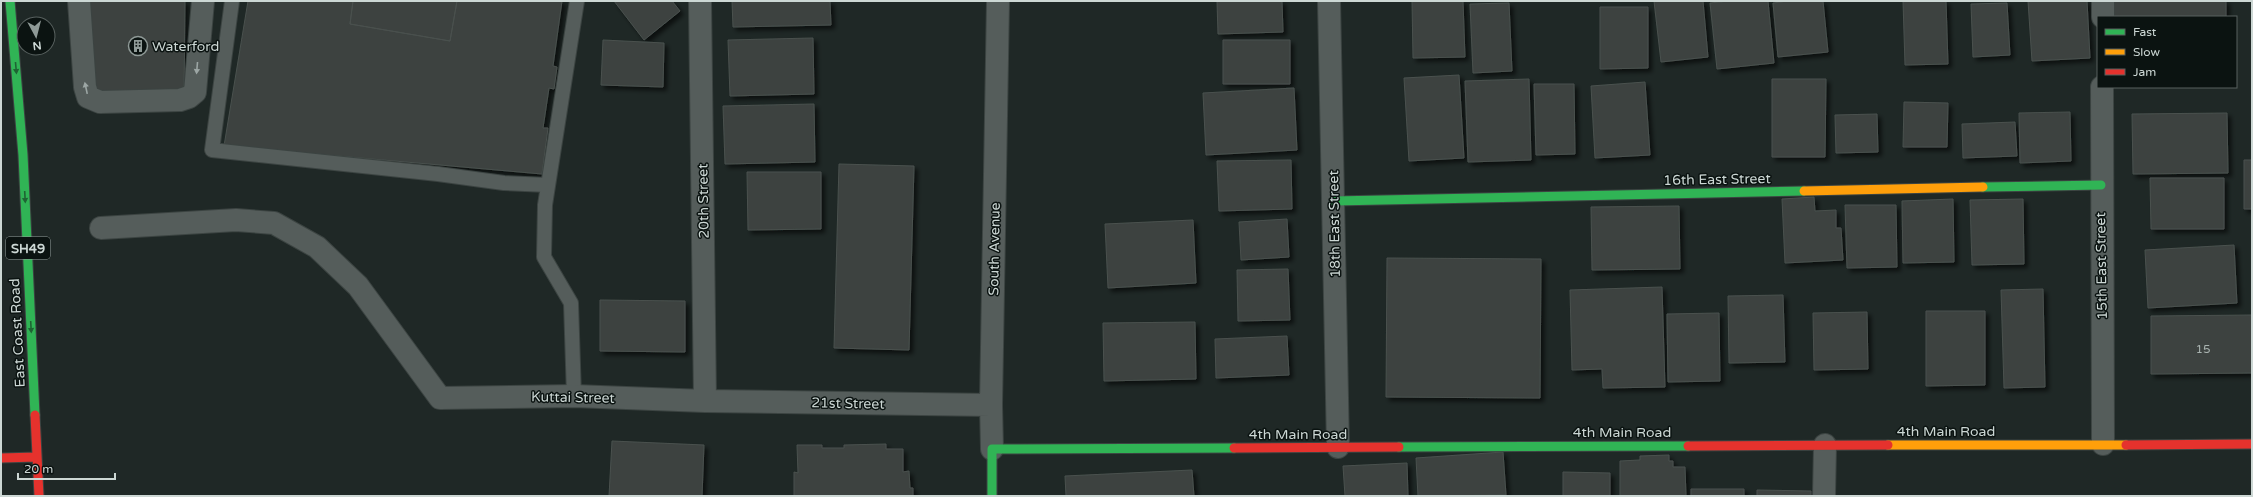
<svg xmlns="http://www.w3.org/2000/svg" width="2253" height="497" viewBox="0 0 2253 497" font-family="'Varela Round',sans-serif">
  <defs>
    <filter id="shadow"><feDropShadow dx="3.5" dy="3.5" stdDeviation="2" flood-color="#0009"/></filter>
  </defs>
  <rect width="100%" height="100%" fill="#1f2826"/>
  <path fill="#3c4240" stroke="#4a514e" filter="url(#shadow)" d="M90,1H185L184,93L94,91Z
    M248,1H353L350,24L450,41L457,1H562L553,66L557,67L554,89L549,88L543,128H548L542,174L224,146Z
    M353,1H457L450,41L350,24Z
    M614,1H672L680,11L644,40Z
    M732,1H830L831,25L733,27Z
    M1217,1H1282L1283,32L1218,34Z
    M1412,1H1463L1465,57L1413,58Z
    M1654,1H1703L1708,57L1661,62Z
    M1729,1H1768L1774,63L1717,69L1710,3Z
    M1788,1H1823L1828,52L1778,57L1773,3Z
    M1903,1H1946L1948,64L1905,65Z
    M2028,1H2087L2090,58L2032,61Z
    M2108,1H2226V17H2109Z
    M1509,3L1512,71L1473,73L1470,4Z
    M2007,3L2010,55L1973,57L1971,4Z
    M1600,7H1648V68L1600,69Z
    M813,38L814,94L730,96L728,40Z
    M603,40L664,43L663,87L601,85Z
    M1223,40H1290V84H1223Z
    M1459,75L1464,158L1409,161L1404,78Z
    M1529,79L1531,160L1468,162L1465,81Z
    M1772,79H1826L1825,157H1772Z
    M1645,82L1650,155L1595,158L1591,86Z
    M1534,84H1574L1575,154L1536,155Z
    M1294,88L1297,150L1206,155L1203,93Z
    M1904,102L1948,103L1947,147H1903Z
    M814,104L815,162L725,164L723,106Z
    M2070,112L2071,161L2020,163L2019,113Z
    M2227,113L2228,173L2133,174L2132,114Z
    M1877,114L1878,152L1836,153L1835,115Z
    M2015,122L2017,156L1963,158L1962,124Z
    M1291,160L1292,209L1219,211L1217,161Z
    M2244,160H2252V209H2244Z
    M839,164L914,166L909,350L834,348Z
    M747,172H821V229L748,230Z
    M2150,178H2224V229H2151Z
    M1814,197L1815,211L1836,210V228H1841L1843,260L1785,263L1782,199Z
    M1953,199L1954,262L1903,263L1902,201Z
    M2023,199L2024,264L1972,265L1970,200Z
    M1845,205H1896L1897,267L1847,268Z
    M1679,206L1680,269L1592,270L1591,207Z
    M1287,219L1289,257L1241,260L1239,222Z
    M1193,220L1196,283L1108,288L1105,224Z
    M2234,245L2237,303L2148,308L2145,250Z
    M1387,258L1541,259L1540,398L1386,397Z
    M1288,269L1290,320L1238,321L1237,270Z
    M1662,287L1665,387L1603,388L1602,369L1572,370L1570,290Z
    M2043,289L2045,387L2004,388L2001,290Z
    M1783,295L1785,362L1729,363L1728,296Z
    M600,300L685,301V352L600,351Z
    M1926,311H1985V385L1926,386Z
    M1867,312L1868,369L1814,370L1813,313Z
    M1719,313L1720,381L1668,382L1667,314Z
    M2252,315V373L2151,374V316Z
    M1195,322L1196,379L1104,381L1103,323Z
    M1287,336L1289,375L1216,378L1215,339Z
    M612,441L704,445L702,496H609Z
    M886,444V449H903V472L909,471L910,488H913V496H794V472L798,473L797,445H822V448H844V445Z
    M1503,452L1506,495L1418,496L1416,458Z
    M1669,455V461H1673V467H1685L1686,496H1620V461L1640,460V456Z
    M1407,463L1408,496H1345L1343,466Z
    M1192,470L1194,496H1066L1065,476Z
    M1563,472L1610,473V496H1563Z
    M1691,489H1744V496H1691Z
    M1757,490L1811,491V496H1757Z"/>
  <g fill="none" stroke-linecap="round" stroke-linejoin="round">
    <g stroke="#3c4442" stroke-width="16">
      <path id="lane" d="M232,1L212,150L438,174L504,183L548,185
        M574,396L571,303L544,257L545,205L577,1"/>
    </g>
    <g stroke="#3c4442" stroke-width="24">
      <path id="street" d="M79,1L85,87L88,97L100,102L180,100L189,97L195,92L203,1
        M700,1L705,401
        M1329,1L1338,447
        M2103,17V1
        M2102,87L2103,444
        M101,228L236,220L274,223L317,247L358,286L440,398L574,396L705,401L991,405
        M992,449L991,405L998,1
        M1824,496L1825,445"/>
    </g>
    <g stroke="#3c4442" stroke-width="11">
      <path id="fast" d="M10,1L23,155L35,415
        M1983,187L2101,185
        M1334,201L1804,191
        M1399,447L1688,446
        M992,496V449L1234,448"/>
    </g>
    <g stroke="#3c4442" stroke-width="11">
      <path id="slow" d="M1804,191L1983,187
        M1888,445H2126"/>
    </g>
    <g stroke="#3c4442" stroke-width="11">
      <path id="jam" d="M35,415L39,496
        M2126,445L2252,444
        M1688,446L1888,445
        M1234,448L1399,447
        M1,458L37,457"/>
    </g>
    <use href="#lane" stroke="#555d5b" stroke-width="14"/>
    <use href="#street" stroke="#555d5b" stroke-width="22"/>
    <use href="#fast" stroke="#30b455" stroke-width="9"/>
    <use href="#slow" stroke="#ff9f0a" stroke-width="9"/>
    <use href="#jam" stroke="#e5322d" stroke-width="9"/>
  </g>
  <defs><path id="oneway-solid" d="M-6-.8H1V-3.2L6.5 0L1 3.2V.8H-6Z"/></defs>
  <g fill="#1e6433">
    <use href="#oneway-solid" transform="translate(16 68) rotate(85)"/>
    <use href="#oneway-solid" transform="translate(25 197) rotate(87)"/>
    <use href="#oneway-solid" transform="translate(31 327) rotate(87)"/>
  </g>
  <g fill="#9ca6a4">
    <use href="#oneway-solid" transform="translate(197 68) rotate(95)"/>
    <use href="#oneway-solid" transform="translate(86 88) rotate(-102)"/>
  </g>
  <defs>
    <g id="building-ring" transform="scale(1)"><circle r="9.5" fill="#0b1311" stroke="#8f9a97" stroke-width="1.5"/><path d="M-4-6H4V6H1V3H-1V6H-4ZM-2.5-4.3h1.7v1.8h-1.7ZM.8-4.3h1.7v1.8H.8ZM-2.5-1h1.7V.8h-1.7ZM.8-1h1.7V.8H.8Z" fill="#8f9a97"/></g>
  </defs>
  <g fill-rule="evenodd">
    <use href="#building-ring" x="138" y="46"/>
  </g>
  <g text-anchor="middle" stroke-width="3" stroke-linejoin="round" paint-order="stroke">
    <g font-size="12" fill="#a8b2af">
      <text x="2203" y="353">15</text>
    </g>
    <rect fill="#0b1311" stroke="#929c9a" stroke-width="1" x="6" y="237" width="44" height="22" rx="3"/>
    <g font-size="13" font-weight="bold" fill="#ccd7d4">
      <text x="28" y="253">SH49</text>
    </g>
    <g font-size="14" fill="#ccd7d4" stroke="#0b1311" text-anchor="start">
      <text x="152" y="51">Waterford</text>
    </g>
    <g font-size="14" fill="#ccd7d4" stroke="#0b1311">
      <text transform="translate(1717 179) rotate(-1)" y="5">16th East Street</text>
      <text transform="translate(703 201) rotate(-91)" y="5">20th Street</text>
      <text transform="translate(1334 224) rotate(-91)" y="5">18th East Street</text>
      <text transform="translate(994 249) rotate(-89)" y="5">South Avenue</text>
      <text transform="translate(2101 266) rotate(-91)" y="5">15th East Street</text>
      <text transform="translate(17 333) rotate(-93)" y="5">East Coast Road</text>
      <text transform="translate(573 397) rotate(1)" y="5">Kuttai Street</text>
      <text transform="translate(848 403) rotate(1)" y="5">21st Street</text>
      <text x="1946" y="436">4th Main Road</text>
      <text x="1622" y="437">4th Main Road</text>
      <text x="1298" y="439">4th Main Road</text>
    </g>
  </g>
  <rect width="2253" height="497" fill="none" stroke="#ccd7d4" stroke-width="4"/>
  <rect x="2097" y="16" width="140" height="72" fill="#0b1311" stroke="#58615f"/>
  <rect x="2105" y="29" width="20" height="6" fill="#30b455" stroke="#58615f"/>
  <text x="2133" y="36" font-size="12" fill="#ccd7d4">Fast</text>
  <rect x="2105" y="49" width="20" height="6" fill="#ff9f0a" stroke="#58615f"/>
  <text x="2133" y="56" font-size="12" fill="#ccd7d4">Slow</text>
  <rect x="2105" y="69" width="20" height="6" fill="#e5322d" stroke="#58615f"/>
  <text x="2133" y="76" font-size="12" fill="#ccd7d4">Jam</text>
  <g transform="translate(36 36) rotate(173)"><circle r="19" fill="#0b1311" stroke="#58615f"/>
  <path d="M0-3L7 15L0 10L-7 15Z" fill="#8f9a97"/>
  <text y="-6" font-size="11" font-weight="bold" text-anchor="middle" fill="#ccd7d4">N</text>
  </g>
  <path d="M18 473v6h97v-6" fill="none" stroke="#ccd7d4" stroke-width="2"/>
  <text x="24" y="473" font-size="12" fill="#ccd7d4" stroke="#0b1311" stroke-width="3" paint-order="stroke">20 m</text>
</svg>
